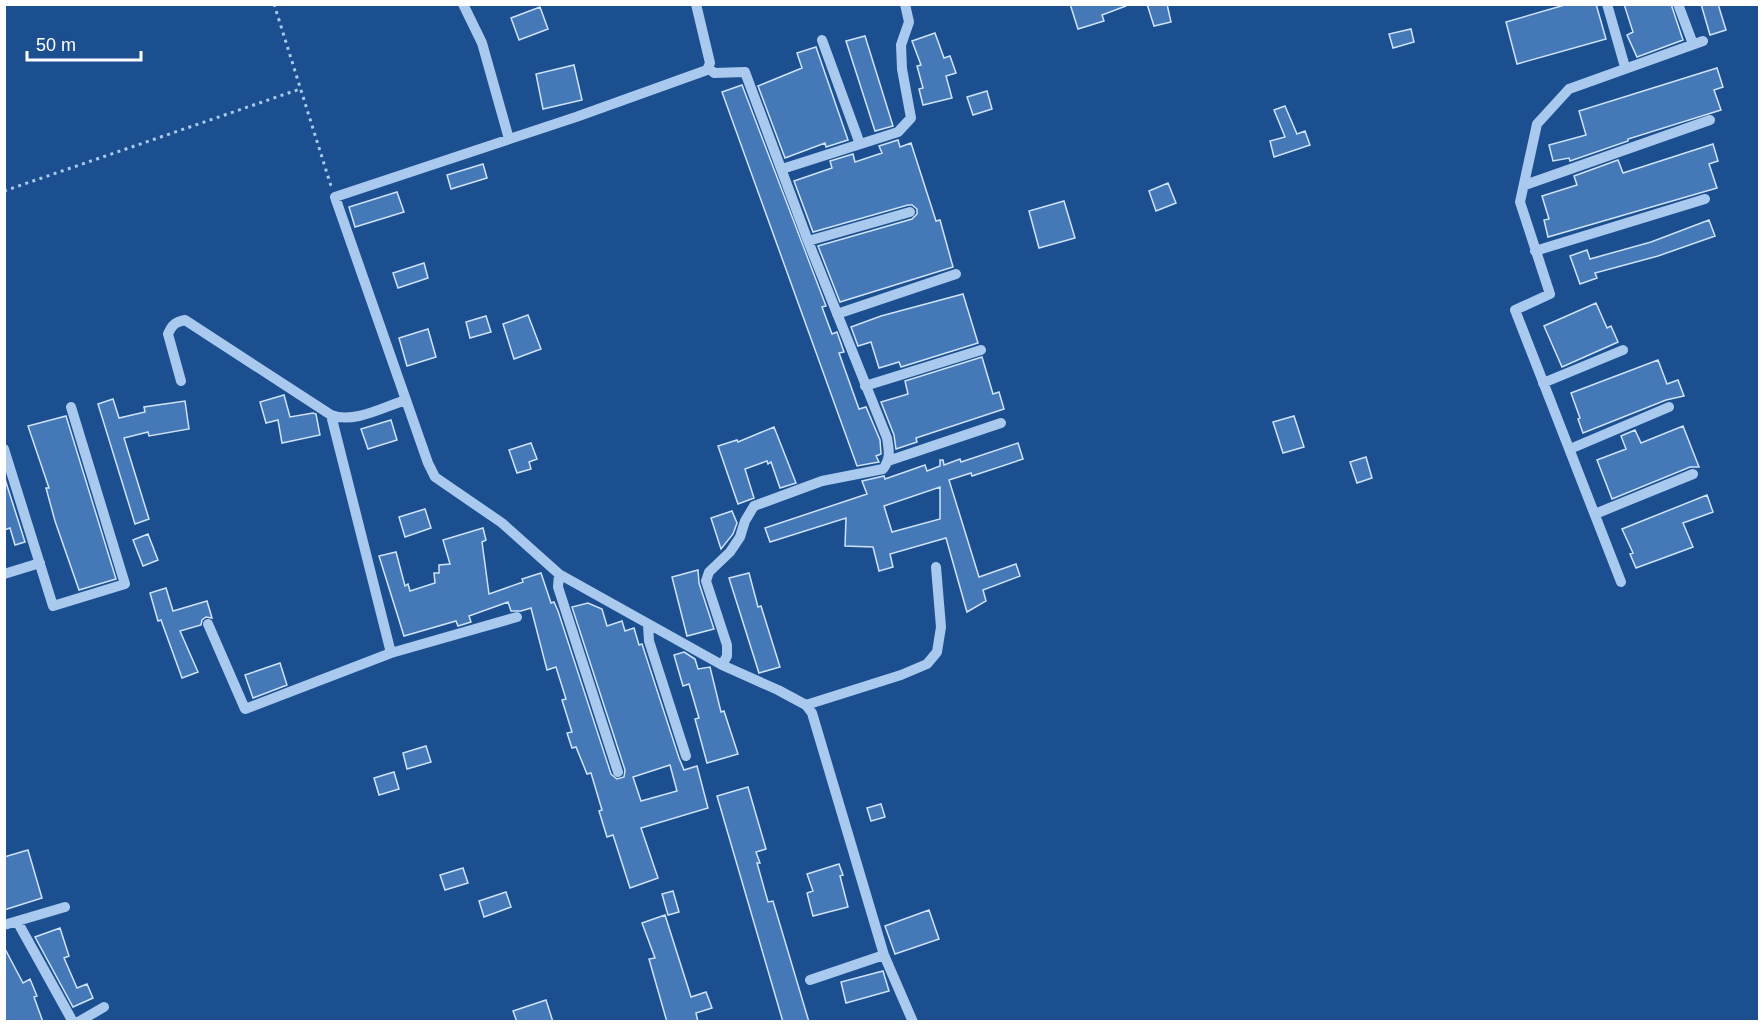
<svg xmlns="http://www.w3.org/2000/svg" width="1764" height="1026" viewBox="0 0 1764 1026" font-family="Helvetica,sans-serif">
  <rect width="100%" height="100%" fill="#1b4f8f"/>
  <path fill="#4478b7" stroke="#cfe3fa" stroke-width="1.5" fill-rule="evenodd" d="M1070,4H1126V6L1102,15L1104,21L1078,29Z
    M1147,4H1167L1171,22L1154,26Z
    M1568,4H1596L1606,39L1517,64L1506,22Z
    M1624,4H1671L1683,40L1637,57L1627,35L1633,32Z
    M1701,4H1718L1726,30L1710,35Z
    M540,7L548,29L519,40L511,18Z
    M1411,29L1414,42L1393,48L1389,34Z
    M935,33L944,58L950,56L956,73L946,76L952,98L923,105L919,89L923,88L917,66L921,65L912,41Z
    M865,36L893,126L875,131L846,41Z
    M816,47L848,140L826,147L825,143L785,158L758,86L802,68L797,53Z
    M574,65L582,100L543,109L536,74Z
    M1717,68L1723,87L1714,90L1721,110L1628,139V141L1570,161L1569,158L1553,161L1549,145L1586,135L1579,111Z
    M742,85L826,306L822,307L832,334L837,332L844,352L839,353L859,409L866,407L880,440L881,454L876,456L879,462L857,466L722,92Z
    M987,91L992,109L973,115L967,97Z
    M1285,106L1297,134L1305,131L1310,145L1274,157L1270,141L1285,137L1274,110Z
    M898,140L900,147L911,143L936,221L940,220L953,267L840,302L818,246L912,219L917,214V209L912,205H908L813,232L794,181L832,168L830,161L853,154L855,162L882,153L879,146Z
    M1713,144L1718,161L1709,164L1717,188L1548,237L1544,220L1549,219L1542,196L1577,185L1574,176L1618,160L1623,173Z
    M483,164L487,178L451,189L447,175Z
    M1168,183L1176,203L1156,211L1149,191Z
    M397,192L404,212L355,227L349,207Z
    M1064,201L1075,238L1039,248L1029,211Z
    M1709,220L1715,236L1658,256L1595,273L1597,278L1580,284L1570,256L1587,250L1590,259L1651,242Z
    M424,263L428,278L398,288L393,273Z
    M963,294L978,343L901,367L899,362L879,368L871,342L858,346L851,327L881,316Z
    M1596,303L1607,328L1611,326L1618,342L1562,367L1544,326Z
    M528,315L541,349L514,359L503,324Z
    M486,316L491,332L470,338L466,322Z
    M428,329L436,357L407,366L399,338Z
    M982,357L993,394L999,392L1004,409L916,438L917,442L896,449L894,435L881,402L908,394L905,381Z
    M1658,360L1667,384L1678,380L1684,396L1666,400L1583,433L1578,419L1580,418L1571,393Z
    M284,395L290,417L313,413L316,414L320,435L282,443L278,420L266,423L260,402Z
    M113,399L119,418L145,412L144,407L185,401L189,429L149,436L148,432L124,438L149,519L135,524L98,404Z
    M66,416L116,579L79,590L55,521L46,488H49L28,426Z
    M1294,416L1304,447L1283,453L1273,422Z
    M391,420L397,440L368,449L361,429Z
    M1683,426L1699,467H1690L1612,499L1597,460L1626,449L1621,436L1635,430L1641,443Z
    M774,427L796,483L780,488L771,462L768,464L767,461L745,469L754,498L738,504L718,446L737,440L738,442Z
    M531,443L537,459L529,462L531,469L517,473L509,450Z
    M1018,443L1023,459L972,476L971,473L949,480L979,577L1016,564L1020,576L983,590L986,601L967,612L946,538L890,554L893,567L879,571L873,547L845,546L846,518L770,542L765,528L867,494L862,481L884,476L885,479L925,465L927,471L940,466V460H943L944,465L960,459L961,462ZM940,487V519L892,532L884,506Z
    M1366,457L1372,478L1357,483L1350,462Z
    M4,476L25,542L15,545L10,528L4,530Z
    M1707,495L1713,512L1683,523L1693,547L1636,568L1630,554L1633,553L1622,529Z
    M425,509L431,528L405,537L399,517Z
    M732,511L737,523L733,534L721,549L711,518Z
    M483,528L486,540L482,542L489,594L523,582L522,579L541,573L551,603L554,602L558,611L611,774L617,779L624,777L625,770L572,607L588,603L602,609L607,626L622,621L625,631L634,628L639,645L642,644L679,758L684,770L697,766L708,808L641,828L658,878L630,888L613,835L607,837L599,811L602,810L591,773L587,774L576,747L572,748L567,733L572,732L562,700L566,699L556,667L547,670L531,608L521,611H511L508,602L469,616L471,622L458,626L456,621L404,636L379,556L396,552L405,586L408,584L410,591L435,583L434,573H439V565L450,564L443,540ZM670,765L677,791L641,801L633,777Z
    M148,534L158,560L143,566L133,540Z
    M698,570L699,583L714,629L687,636L672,577Z
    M749,573L758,607L761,606L780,667L759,673L729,578Z
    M166,588L173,611L207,601L212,618L206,617L202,620L201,625L180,631L198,672L182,678L161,620L158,621L150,593Z
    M684,652L695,659L698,669L710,667L721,712L724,711L738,754L707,763L695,719L699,718L689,684L683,686L674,655Z
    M280,663L287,685L253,698L245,675Z
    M426,746L431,762L407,769L403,753Z
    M394,772L399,789L379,795L374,778Z
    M748,787L766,849L756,852L760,863H757L768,902L773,901L809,1022H783L717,796Z
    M881,804L885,817L871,821L867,808Z
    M28,850L42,898L4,910V857Z
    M839,864L843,875L840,876L848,907L813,916L807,893L813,891L807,874Z
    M463,868L468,883L445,890L440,875Z
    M673,891L679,912L668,915L662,894Z
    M506,892L511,907L484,917L479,901Z
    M929,910L939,939L895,954L885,926Z
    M665,915L691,997L706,992L712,1008L696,1013L698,1022H667L649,959L655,958L642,923Z
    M60,928L69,956L64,958L77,988L87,984L93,998L73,1007L35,937Z
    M4,947L23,983L30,979L37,996L34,997L43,1022H4Z
    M883,971L889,991L846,1003L841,982Z
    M546,1000L553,1022H517L513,1011Z"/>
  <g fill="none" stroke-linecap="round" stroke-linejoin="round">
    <path stroke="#a9c9ee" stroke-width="3" stroke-dasharray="3 4.5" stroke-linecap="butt" d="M274,4L331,186
      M4,191L300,89"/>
    <path stroke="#a9c9ee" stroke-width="10" d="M463,4L482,43L509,139
      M696,4L710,63L707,70L576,117L335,197L428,463L435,477L502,523L559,574L722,665L778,690L806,705L812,713L884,955L913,1022
      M1607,4L1625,67
      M1678,4L1693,44
      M822,40L860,144
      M709,68L714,73L745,72L808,241L887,438C889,450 891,459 883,469L822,481L754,506L745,521L740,537L730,552L709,572L706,581L727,645V656L722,665
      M782,169L898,132L911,118L902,69L901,45L909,22L905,4
      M1525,185L1710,120
      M808,241L910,212
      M1535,251L1705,199
      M837,314L956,274
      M181,381L168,334C172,325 175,322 185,320L331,415C354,424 383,407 406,400
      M1543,383L1623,350
      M865,386L981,350
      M331,415L391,653
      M4,449L53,606L125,584L71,407
      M1570,449L1669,407
      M888,461L1001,423
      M1595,514L1693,474
      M4,574L40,563
      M559,574L558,587L618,772
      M1621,582L1515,310L1550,294L1520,202L1537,124L1569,89L1703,41
      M208,624L245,709L391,653L517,617
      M648,625L649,641L686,756
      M806,705L901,675L927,664L937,652L941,627L936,567
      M17,921L73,1022
      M4,925L65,907
      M810,980L884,955
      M78,1022L104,1007"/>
  </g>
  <rect width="1764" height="1026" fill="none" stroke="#ffffff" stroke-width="12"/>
  <path d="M27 51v9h114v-9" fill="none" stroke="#ffffff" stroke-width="3"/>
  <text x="36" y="51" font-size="18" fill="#ffffff" stroke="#1b4f8f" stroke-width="4.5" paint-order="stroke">50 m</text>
</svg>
